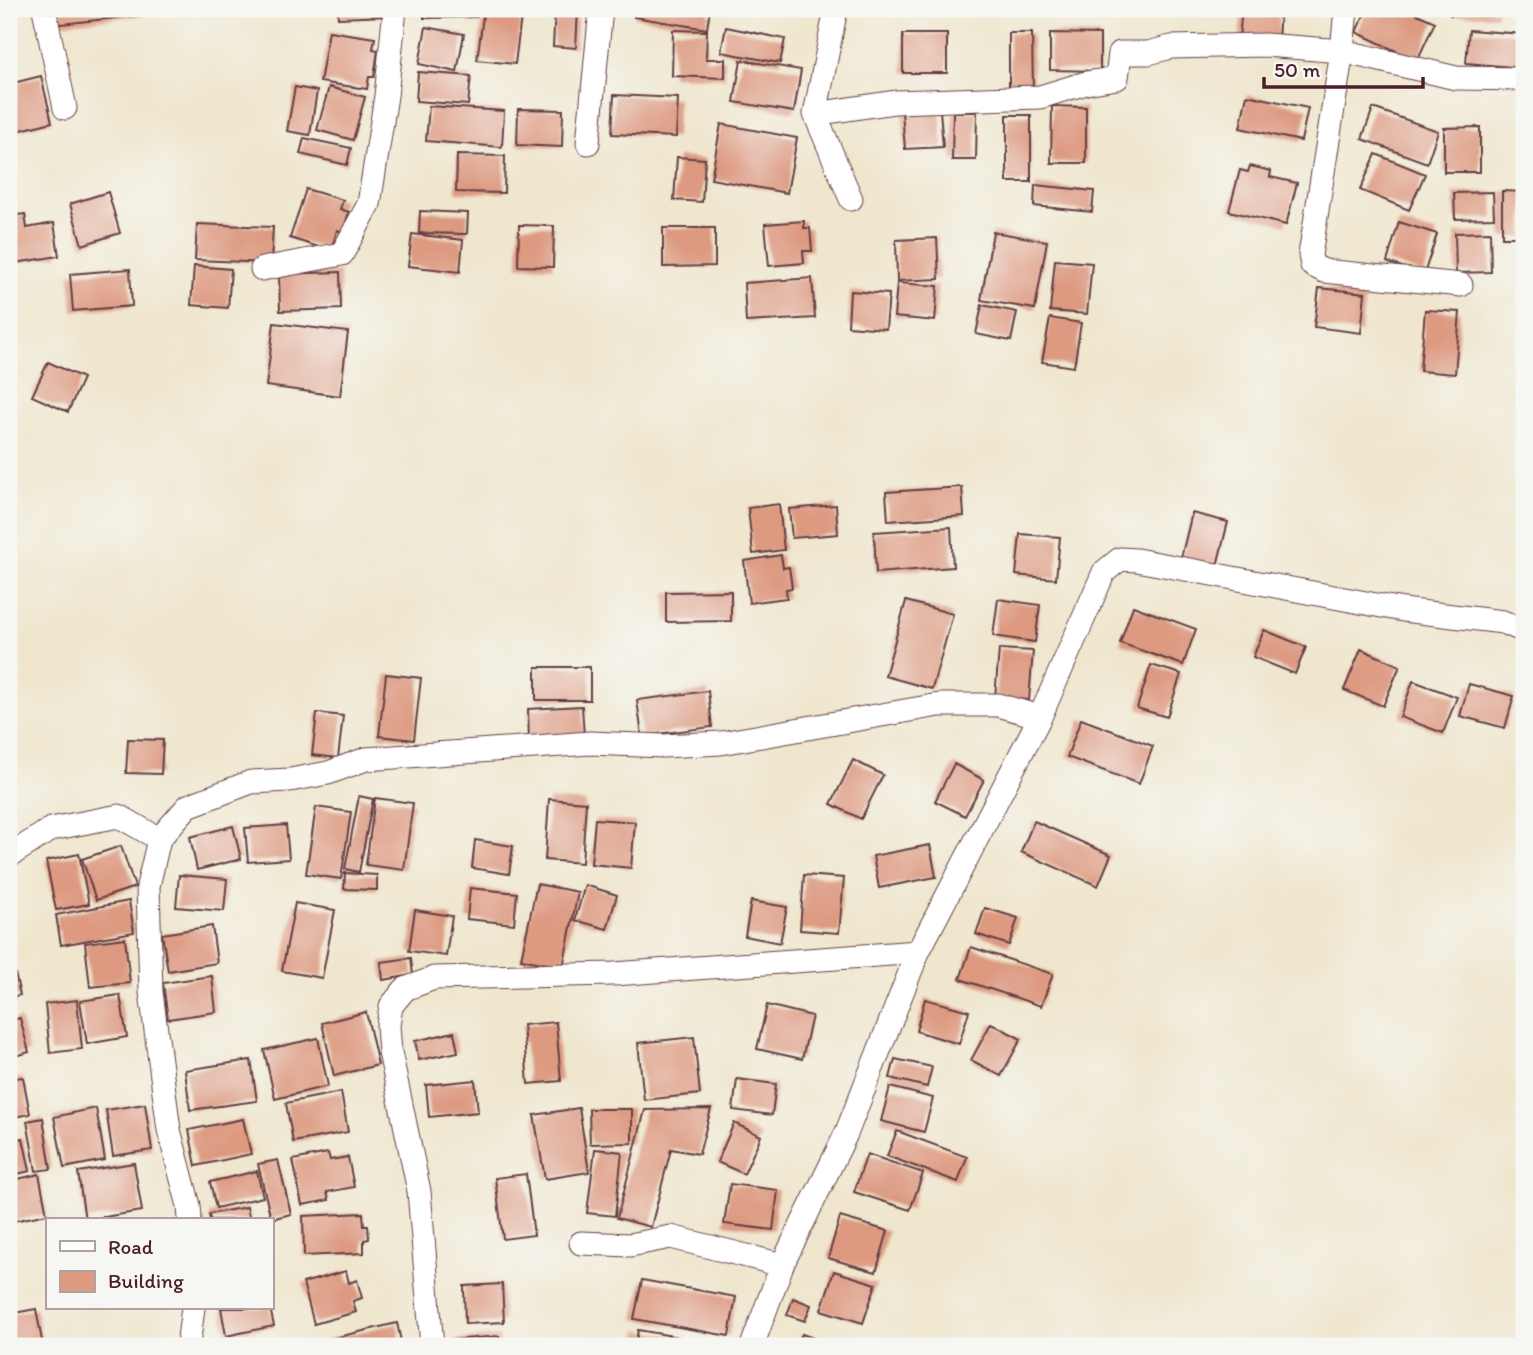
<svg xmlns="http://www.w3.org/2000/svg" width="1533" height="1355" viewBox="0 0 1533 1355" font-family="Itim,sans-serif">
  <rect width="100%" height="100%" fill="#f6f6f2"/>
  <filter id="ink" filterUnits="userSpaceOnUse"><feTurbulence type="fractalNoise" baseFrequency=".0143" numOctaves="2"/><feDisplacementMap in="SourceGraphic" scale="14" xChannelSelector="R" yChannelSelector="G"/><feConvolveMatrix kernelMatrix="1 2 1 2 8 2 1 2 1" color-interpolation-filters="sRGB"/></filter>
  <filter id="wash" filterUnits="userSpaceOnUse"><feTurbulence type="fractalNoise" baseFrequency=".00686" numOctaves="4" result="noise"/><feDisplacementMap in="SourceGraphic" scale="28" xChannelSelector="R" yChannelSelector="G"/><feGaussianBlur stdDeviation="1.57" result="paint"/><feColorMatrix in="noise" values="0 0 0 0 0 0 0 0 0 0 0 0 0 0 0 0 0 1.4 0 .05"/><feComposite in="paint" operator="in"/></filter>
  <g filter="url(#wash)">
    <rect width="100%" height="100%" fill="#efe6cd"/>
    <g id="blocks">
      <path fill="#dd9a81" d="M50,9H152V14L52,25Z
        M338,9H387V16L338,18Z
        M424,9H477V17L424,18Z
        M484,9H522L515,64L477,60Z
        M555,9H578L576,48L553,46Z
        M635,9H710L707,29L634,17Z
        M1242,9H1280L1278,41L1239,38Z
        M1367,9H1406L1435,22L1417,61L1356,32Z
        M1450,9H1497V16L1450,15Z
        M426,27L464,34L457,72L419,64Z
        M726,27L785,39L780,63L721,52Z
        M673,30L707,31L706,59H725V78L672,76Z
        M1469,30L1524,34V68L1466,63Z
        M329,31L375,38L373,49L378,50L374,77H369L367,89L320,82Z
        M1009,33H1032L1033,91H1009Z
        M1050,33L1100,34V71L1050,70Z
        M903,34H947V73H903Z
        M741,60L801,70L794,112L734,102Z
        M418,72L471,76L468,105L416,101Z
        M41,76L52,122L13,132L9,113V84Z
        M295,87L317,91L310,135L287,131Z
        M329,87L365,97L353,140L317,130Z
        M614,95L678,98L676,137L612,134Z
        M1247,95L1308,108L1301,141L1240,128Z
        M429,106L504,111L502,147L426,141Z
        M1052,106L1086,107V163H1051Z
        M1373,108L1438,131L1427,163L1362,139Z
        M518,109L563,110L562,147L517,145Z
        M940,110L943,147L905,149L902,112Z
        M953,112H977L976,160H952Z
        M1007,115H1031V182H1007Z
        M721,124L797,138L787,193L711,179Z
        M1480,127V172H1444V128Z
        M304,138L351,148L347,165L300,154Z
        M1376,154L1425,174L1409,210L1360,190Z
        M457,155L505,156L504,193L456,192Z
        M677,157L705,159L702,202L674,200Z
        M1250,166L1271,171L1270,177L1297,183L1286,225L1229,211L1240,170L1248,172Z
        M1035,185L1094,191L1092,212L1034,206Z
        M306,189L343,200L340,209L349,212L343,232L337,230L331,251L290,238Z
        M1502,191L1524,192V237H1502Z
        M108,192L120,233L82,245L70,204Z
        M1493,192L1494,218L1455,219L1454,193Z
        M420,211L468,213L467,234L419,233Z
        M25,214L27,228L54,223L59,256L9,264V216Z
        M804,221V228H810L812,251H803L804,263L769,266L765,224Z
        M1399,222L1437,234L1424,274L1387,262Z
        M197,224L273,227L271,263L195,260Z
        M519,225L554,226L553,267L518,266Z
        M663,228H715V266L663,267Z
        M993,232L1047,241L1035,309L981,300Z
        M1490,232L1491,272L1456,273L1455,233Z
        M412,234L463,240L460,272L408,266Z
        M937,238L939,279L897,281L896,240Z
        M1055,260L1092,263L1087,314L1050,311Z
        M194,266L231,269L228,308L191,305Z
        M130,269L132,306L73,311L70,274Z
        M340,272L341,309L280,311L279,274Z
        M812,278L815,318L746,322L744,283Z
        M897,283L938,286L935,321L894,317Z
        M1319,288L1365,293L1361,333L1314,327Z
        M850,291L889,294L886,329L848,326Z
        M982,305L1017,312L1011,341L976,334Z
        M1425,310L1460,312L1455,374L1420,371Z
        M1050,318L1081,323L1074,367L1042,362Z
        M274,323L348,332L340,396L266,386Z
        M48,362L83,378L68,412L32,396Z
        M962,487L964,516L888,521L886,492Z
        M779,504L784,550L753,554L748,508Z
        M836,505L838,534L792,538L789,509Z
        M1192,513L1228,522L1216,570L1180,562Z
        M951,527L953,567L876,573L874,532Z
        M1020,534L1060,537L1056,579L1016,575Z
        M781,555L783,568L789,567L792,588L786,589L787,598L749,603L744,561Z
        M731,591V621L666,622V592Z
        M998,599L1040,605L1035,642L993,636Z
        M906,601L953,614L932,689L885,676Z
        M1133,606L1196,629L1183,665L1120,643Z
        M1264,630L1306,647L1295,674L1253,657Z
        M999,649L1033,651L1029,700L995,698Z
        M1361,649L1400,666L1383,706L1344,690Z
        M1151,665L1181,674L1167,717L1137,708Z
        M536,667H590V700H536Z
        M386,674L421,678L414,740L379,736Z
        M1413,681L1457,697L1443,733L1400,717Z
        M1469,684L1514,696L1505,728L1460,716Z
        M708,691L712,727L642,736L637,700Z
        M582,706L584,736L529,740L528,709Z
        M317,713L343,716L338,758L312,755Z
        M1081,719L1153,746L1139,784L1067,757Z
        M128,739L163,740L161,774L126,773Z
        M853,760L883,775L861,819L831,804Z
        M954,764L984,780L965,816L935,801Z
        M359,796L373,799L359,872L345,869Z
        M375,798L413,803L404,870L366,865Z
        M549,799L586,802L582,863L545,860Z
        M316,807L351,812L341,879L306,874Z
        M595,819L635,822L631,868L591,864Z
        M1034,821L1111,855L1098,886L1021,852Z
        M286,825L289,859L248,862L245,828Z
        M233,826L241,859L197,870L190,837Z
        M475,840L513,846L509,874L472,868Z
        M930,845L936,877L879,888L873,856Z
        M121,846L135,887L96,900L82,859Z
        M79,854L89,904L56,910L46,861Z
        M345,873L377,875V890L344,889Z
        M179,875L227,879L224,911L176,907Z
        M804,875L844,878L839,933L800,930Z
        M537,884L578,892L563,967L521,959Z
        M585,885L617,895L607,929L575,920Z
        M470,888L517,893L514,924L467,919Z
        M129,901L134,932L61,945L56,915Z
        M751,901L787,907L780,943L745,936Z
        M295,903L335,910L322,978L282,971Z
        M985,908L1018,918L1009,945L976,934Z
        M415,910L452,916L446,956L409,951Z
        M212,926L217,963L168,971L162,934Z
        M125,938L130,983L90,987L85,943Z
        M971,947L1053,974L1041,1006L960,979Z
        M411,958L413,975L383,980L381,962Z
        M12,960L20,995L9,998V961Z
        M212,976L216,1012L168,1019L163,983Z
        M120,995L127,1037L87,1044L80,1001Z
        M925,999L969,1011L959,1044L916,1031Z
        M77,1000L82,1049L50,1053L45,1004Z
        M767,1005L812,1016L802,1059L757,1049Z
        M366,1012L378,1065L334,1076L322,1023Z
        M20,1018L29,1052L9,1058V1021Z
        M556,1022L561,1081L528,1084L523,1025Z
        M991,1023L1021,1039L1001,1076L971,1060Z
        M454,1032L458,1052L419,1060L415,1041Z
        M694,1037L700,1094L644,1100L638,1043Z
        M318,1038L328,1086L275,1099L264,1050Z
        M895,1059L932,1067L927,1087L890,1078Z
        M251,1060L257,1101L190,1110L185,1070Z
        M23,1077L30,1114L9,1118V1079Z
        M737,1079L776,1084L772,1115L733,1110Z
        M475,1080L478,1112L429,1117L426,1085Z
        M890,1087L933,1098L924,1132L881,1121Z
        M341,1092L348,1132L293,1142L286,1103Z
        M145,1104L152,1150L113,1156L106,1110Z
        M96,1108L105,1160L64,1168L54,1117Z
        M579,1108L589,1172L545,1179L534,1115Z
        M589,1109H632V1143L590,1144Z
        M711,1109L699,1154L671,1149L651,1227L617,1218L645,1110Z
        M43,1118L51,1169L36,1171L27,1121Z
        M243,1119L251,1154L196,1166L189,1130Z
        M734,1123L761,1136L744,1174L717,1162Z
        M897,1131L967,1157L958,1182L887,1156Z
        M23,1138L30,1171L9,1176V1141Z
        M595,1149L622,1152L615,1216L587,1213Z
        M328,1153L330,1160L348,1157L354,1187L327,1192L329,1200L302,1205L293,1160Z
        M867,1154L923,1173L910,1210L854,1192Z
        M278,1160L291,1214L271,1219L258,1164Z
        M134,1163L142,1211L85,1220L78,1172Z
        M257,1171L263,1197L216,1208L210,1182Z
        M39,1174L47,1214L9,1222V1181Z
        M526,1174L534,1235L503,1239L495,1178Z
        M730,1184L778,1190L773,1230L724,1224Z
        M247,1207L250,1220H210L209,1214Z
        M363,1213L364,1226H368L369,1239L364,1240V1253L304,1256L303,1216Z
        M840,1217L888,1231L876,1272L828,1258Z
        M346,1271L349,1283L357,1280L362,1298L353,1301L356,1312L314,1324L303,1283Z
        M834,1271L876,1284L863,1323L821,1310Z
        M642,1280L736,1297L729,1336L634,1319Z
        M502,1284L504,1322L465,1324L464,1286Z
        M793,1298L811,1305L805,1321L787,1315Z
        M221,1308H270L274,1326L226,1336Z
        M36,1309L43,1346H9V1314Z
        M397,1323L402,1346H322L321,1341Z
        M638,1330L679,1337L678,1346H635Z
        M802,1334L836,1346H797Z
        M499,1336L500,1346H453V1340Z"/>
    </g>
  </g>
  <g filter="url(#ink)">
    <use href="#blocks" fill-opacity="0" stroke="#633d43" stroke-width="2"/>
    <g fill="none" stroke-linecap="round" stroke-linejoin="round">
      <g stroke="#633d43" stroke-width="25">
        <path id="street" d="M44,9L65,108
          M836,9L815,114L851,199
          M1346,9L1342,51L1310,255L1312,265L1324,271L1461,285
          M815,114L895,102L1040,97L1086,83L1117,78L1120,53H1148L1171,47L1265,45L1342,51L1456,78L1524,79
          M588,143L601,9
          M262,269L342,254L369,204L386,96L395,9
          M9,856L51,829L119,816L159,839
          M190,1220L189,1206L169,1130L151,992L148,886L159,839L188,806L251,782L290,780L328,773L366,759L590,743L663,746L721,743L939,705H998L1040,717
          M581,1243L630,1245L671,1237L782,1265
          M188,1346L193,1308
          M432,1346L419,1191L390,1052L388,1026L391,1006L405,989L434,978L614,974L918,952
          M752,1346L782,1265L846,1134L918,952L1040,717L1104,572L1120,559L1137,560L1403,610L1503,622L1524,631"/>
      </g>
      <use href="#street" stroke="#fff" stroke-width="23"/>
    </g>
  </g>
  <rect width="1533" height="1355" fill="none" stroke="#f6f6f2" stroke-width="35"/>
  <rect x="46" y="1218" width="228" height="91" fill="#f6f6f2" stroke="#b1a0a2" stroke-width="2"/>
  <rect x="60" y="1241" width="35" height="10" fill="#ffffff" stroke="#b1a0a2" stroke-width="2"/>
  <text x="108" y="1254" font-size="21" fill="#4a1f2b">Road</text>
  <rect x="60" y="1271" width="35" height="21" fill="#dd9a81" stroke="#b1a0a2" stroke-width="2"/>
  <text x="108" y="1288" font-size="21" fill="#4a1f2b">Building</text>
  <path d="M1264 77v10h159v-10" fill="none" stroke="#4a1f2b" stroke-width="3.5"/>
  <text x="1274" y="77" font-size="21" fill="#4a1f2b" stroke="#f6f6f2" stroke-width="5" paint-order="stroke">50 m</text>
</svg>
